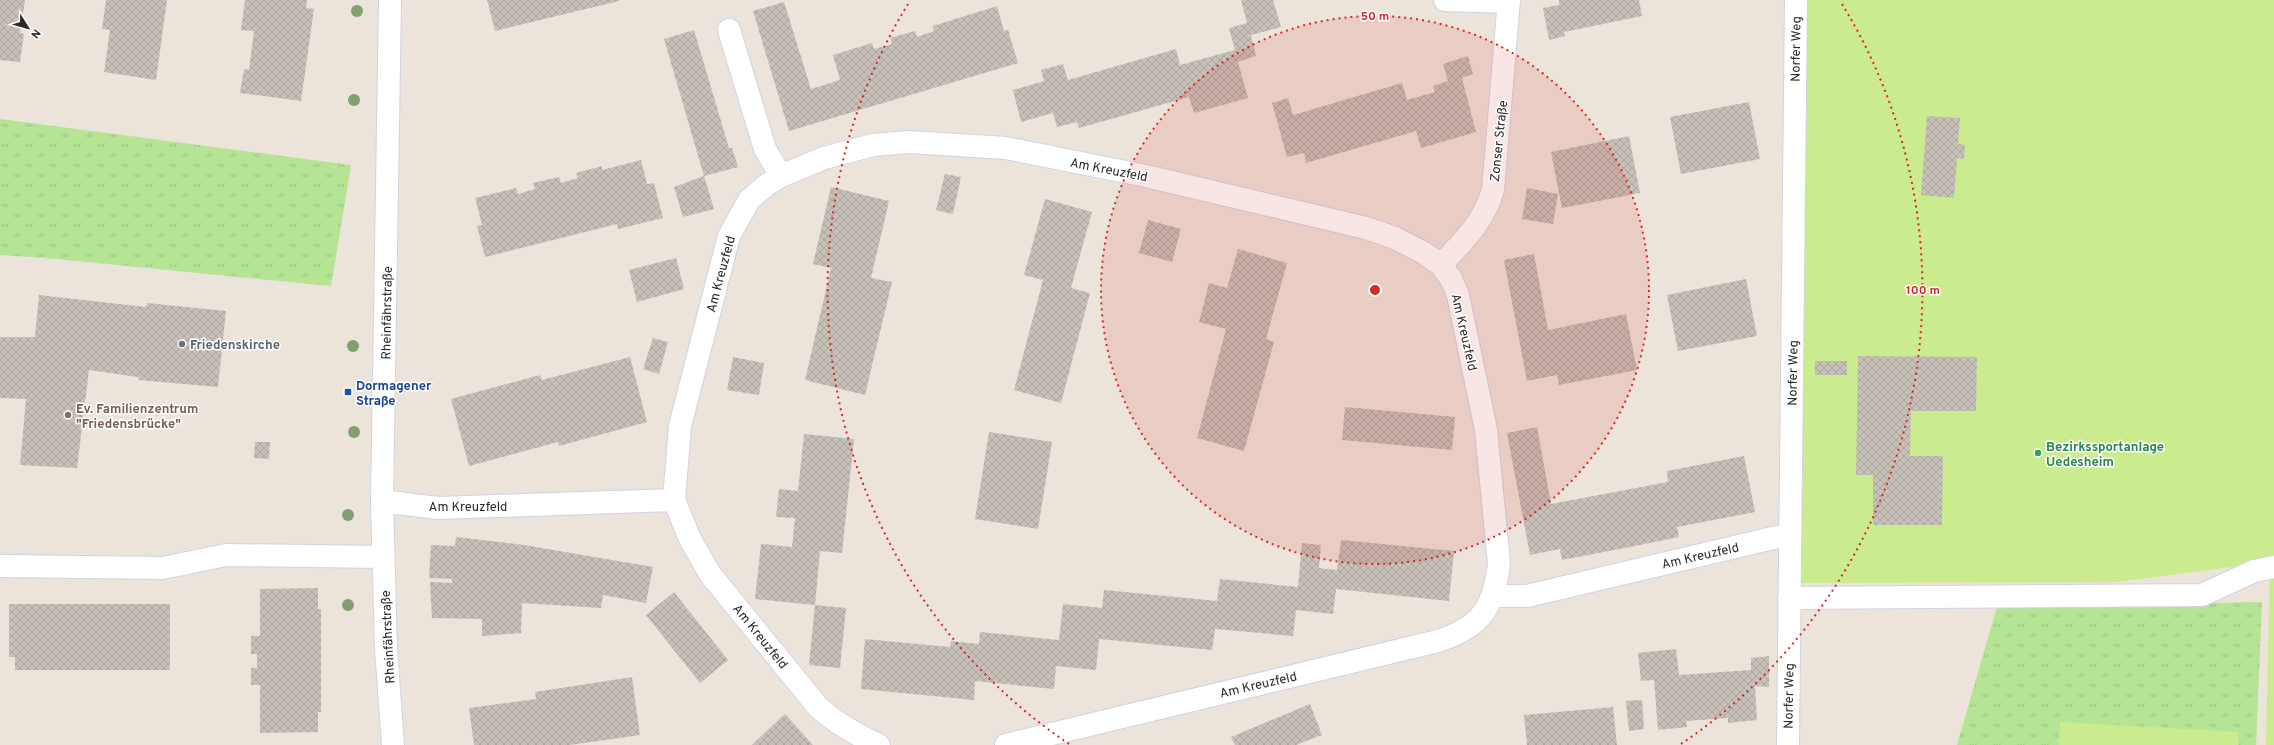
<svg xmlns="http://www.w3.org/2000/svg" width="2274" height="745" viewBox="0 0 2274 745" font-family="Overpass,sans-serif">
  <defs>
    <pattern id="grass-tufts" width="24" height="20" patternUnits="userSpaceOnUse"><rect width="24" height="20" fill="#b4e494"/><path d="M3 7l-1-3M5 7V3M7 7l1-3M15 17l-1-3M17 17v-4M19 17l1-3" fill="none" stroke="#9bc480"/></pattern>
    <pattern id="building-cross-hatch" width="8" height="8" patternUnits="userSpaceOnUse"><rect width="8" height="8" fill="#c7c0b9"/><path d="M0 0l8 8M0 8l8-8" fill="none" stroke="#aba59f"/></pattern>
  </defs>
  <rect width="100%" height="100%" fill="#ece3da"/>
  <path fill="url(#grass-tufts)" d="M0,119L351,165L331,286L46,258L0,255Z
    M2262,602L2256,745H1957L1997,607Z"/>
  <path fill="#caec8f" d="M1807,0H2274V745H2266L2270,562L2117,582L1801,583Z
    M2060,722L2239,732L2238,745H2059Z"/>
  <path fill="url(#building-cross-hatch)" d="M0,0H25L20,33L24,34L20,62L0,60Z
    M106,0H167L156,80L104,72L110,30L102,29Z
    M245,0H307L306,8L314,9L301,101L240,93L244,69L249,70L254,31L241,30Z
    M487,0H619V1L495,31Z
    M1241,0H1273L1281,27L1251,35L1256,56L1238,62L1248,98L1194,113L1189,97L1079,128L1077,122L1057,127L1053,113L1021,122L1013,90L1044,81L1041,70L1063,64L1068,80L1176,49L1180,65L1235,50L1229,28L1247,23Z
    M1559,0H1639L1642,16L1564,32L1565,36L1549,40L1543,8L1559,5Z
    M784,2L811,89L840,80L833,55L872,43L874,49L892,44L890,38L915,31L917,37L934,31L933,26L997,6L1004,31L1008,30L1018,63L789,131L753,11Z
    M694,30L729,148H732L738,167L704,176L664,39Z
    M1468,56L1473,74L1462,78L1476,132L1421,148L1416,131L1306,163L1304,153L1287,157L1272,103L1288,98L1293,115L1402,83L1407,100L1435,92L1433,86L1448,81L1443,64Z
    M1749,102L1760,159L1681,174L1670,117Z
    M1927,116L1960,118L1958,144L1965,145L1964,159L1957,158L1954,198L1921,195Z
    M1629,136L1640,193L1562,208L1551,152Z
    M641,160L647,184L654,183L663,218L618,229L617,224L485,257L477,226L482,225L475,198L516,188L518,194L535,189L533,183L559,177L561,183L578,178L576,173L602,166V170Z
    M945,174L961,177L953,214L936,210Z
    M704,176L714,209L683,217L674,187Z
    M831,187L889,201L871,278L892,282L865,395L805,380L831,268L813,264Z
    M1527,188L1558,194L1553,224L1522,219Z
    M1045,199L1092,212L1071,288L1090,293L1061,403L1014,390L1043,280L1024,275Z
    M1148,220L1181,229L1172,262L1139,253Z
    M1238,249L1287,263L1266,339L1274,342L1244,451L1197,438L1226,329L1199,322L1209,283L1227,288Z
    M1534,254L1548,330L1626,314L1637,370L1559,385L1557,375L1527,381L1504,260Z
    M676,258L684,289L637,302L629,270Z
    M1746,279L1757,336L1678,351L1667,295Z
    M39,295L146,307L147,303L226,311L218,387L139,380L138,377L89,370L77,468L20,465L26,399L0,398V337H35Z
    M653,338L668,342L659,374L643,369Z
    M1858,356L1977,357L1976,411H1911L1910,456H1943L1942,525H1873V475H1856Z
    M630,357L647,422L559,446L558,442L469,466L451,399L540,375L542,380Z
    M733,357L764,363L759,395L727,390Z
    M1815,361H1847V375H1815Z
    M1345,407L1455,417L1452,450L1342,440Z
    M1537,427L1551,504L1668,482L1667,471L1744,456L1755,512L1677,527L1679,537L1640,545L1562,560L1560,549L1530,555L1507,433Z
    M989,432L1052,442L1038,529L975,519Z
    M804,434L854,439L842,553L820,551L815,605L755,599L761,544L792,547L795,518L776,517L779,489L798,491Z
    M255,442H270L269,459L254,458Z
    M456,537L524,545L653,567L646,603L603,595L601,608L522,603L521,633L482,636V619L432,618L430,582L452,583V579L429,578L431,545L455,546Z
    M1341,540L1454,551L1449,601L1336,589L1333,614L1296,610L1293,636L1215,629L1212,650L1099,639L1096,670L1056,666L1054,689L975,681L974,700L861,689L865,639L950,647L951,641L979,644L980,632L1059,640L1063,604L1102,608L1104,590L1217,601L1220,579L1298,587L1302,543L1321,545L1319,568L1337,570Z
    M318,588V609H321V712H318V732L260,733V685H251V668H257V654H251V636H260V589Z
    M674,592L728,660L700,683L646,615Z
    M9,604H170V670H15V657H9Z
    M815,605L846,608L840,668L809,665Z
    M1676,649L1679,675L1751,670V658L1769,656V687L1755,686L1757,720L1728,723V718L1686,721L1687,727L1658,730L1654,680L1641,681L1638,653Z
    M632,677L640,735L570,745H474L469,708L536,699L535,692Z
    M1642,700L1644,729L1629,731L1626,701Z
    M1310,704L1322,735L1296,745H1235L1231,737Z
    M1613,707L1617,745H1527L1524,715Z
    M785,714L813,745H752L758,739Z"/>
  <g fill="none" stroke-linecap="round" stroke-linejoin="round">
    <g stroke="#cfd4e2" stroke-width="24">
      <path id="minor" d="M390,0L382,501L386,649L393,745
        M1445,0L1509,2
        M729,30L765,149L781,176
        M1441,265C1464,240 1483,223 1493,190L1509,0
        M382,501L438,508L674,500
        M0,566L163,568L226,555L384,557
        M1492,596H1527L1790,534
        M1789,598L2202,595L2254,571L2274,567
        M879,745C856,735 837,724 818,707L710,574L690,539L674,500L680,426L729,236L749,200L765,186L781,176L824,158L873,145L909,142L1006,148L1146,176L1366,228L1395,238L1424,253L1441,265L1451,279L1458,295L1486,430L1499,563C1494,608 1481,627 1438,641L1006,745
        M1788,745L1796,0"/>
    </g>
    <use href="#minor" stroke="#fff" stroke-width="22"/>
  </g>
  <g fill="#829f6f">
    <circle cx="357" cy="11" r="6"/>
    <circle cx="354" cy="100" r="6"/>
    <circle cx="353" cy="346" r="6"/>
    <circle cx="354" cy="432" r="6"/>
    <circle cx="348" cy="515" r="6"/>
    <circle cx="348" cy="605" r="6"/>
  </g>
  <circle cx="1375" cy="290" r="274" fill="#d62828" fill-opacity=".12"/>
  <g fill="none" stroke="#d62828" stroke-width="2" stroke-dasharray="2 4">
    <circle cx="1375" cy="290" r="274"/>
    <path d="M1069 744A548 548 0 0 1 908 4M1842 4A548 548 0 0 1 1681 744"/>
  </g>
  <circle fill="#6b7280" stroke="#fff" stroke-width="1.5" cx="182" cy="344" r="4"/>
  <rect fill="#1a4fb4" stroke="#fff" stroke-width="1.5" x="344" y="388" width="8" height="8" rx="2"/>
  <circle fill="#8d6e63" stroke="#fff" stroke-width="1.5" cx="68" cy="415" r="4"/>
  <circle fill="#2e9e5b" stroke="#fff" stroke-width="1.5" cx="2038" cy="453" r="4"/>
  <g text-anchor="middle" stroke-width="3" stroke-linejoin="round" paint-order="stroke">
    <g font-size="13" fill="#292929" stroke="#fff">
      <text transform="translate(1795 49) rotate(-89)" y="5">Norfer Weg</text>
      <text transform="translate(1498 141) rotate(-84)" y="5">Zonser Straße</text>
      <text transform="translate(1109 169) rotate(11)" y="5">Am Kreuzfeld</text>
      <text transform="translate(720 274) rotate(-75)" y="5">Am Kreuzfeld</text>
      <text transform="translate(386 313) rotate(-89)" y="5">Rheinfährstraße</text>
      <text transform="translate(1465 332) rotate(77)" y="5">Am Kreuzfeld</text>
      <text transform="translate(1792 373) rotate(-89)" y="5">Norfer Weg</text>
      <text x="468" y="511">Am Kreuzfeld</text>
      <text transform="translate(1700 555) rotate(-13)" y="5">Am Kreuzfeld</text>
      <text transform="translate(761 636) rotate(51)" y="5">Am Kreuzfeld</text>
      <text transform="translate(387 637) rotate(-93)" y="5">Rheinfährstraße</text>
      <text transform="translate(1258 684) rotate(-13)" y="5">Am Kreuzfeld</text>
      <text transform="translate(1788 696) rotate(-89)" y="5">Norfer Weg</text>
    </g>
    <g font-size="13" font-weight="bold" fill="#5b616d" stroke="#fff" text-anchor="start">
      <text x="190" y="349">Friedenskirche</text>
    </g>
    <g font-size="13" font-weight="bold" fill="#164399" stroke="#fff" text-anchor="start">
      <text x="356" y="390">Dormagener<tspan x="356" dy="15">Straße</tspan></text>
    </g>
    <g font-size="13" font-weight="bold" fill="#785e54" stroke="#fff" text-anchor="start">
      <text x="76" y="413">Ev. Familienzentrum<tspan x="76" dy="15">"Friedensbrücke"</tspan></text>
    </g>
    <g font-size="13" font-weight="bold" fill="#27864d" stroke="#fff" text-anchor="start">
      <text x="2046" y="451">Bezirkssportanlage<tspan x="2046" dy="15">Uedesheim</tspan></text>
    </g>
  </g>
  <circle cx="1375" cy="290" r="6" fill="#d62828" stroke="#fff" stroke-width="2"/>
  <g font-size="12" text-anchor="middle" font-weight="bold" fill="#d62828" stroke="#fff" stroke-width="3" stroke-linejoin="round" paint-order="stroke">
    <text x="1375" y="20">50 m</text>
    <text x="1923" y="294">100 m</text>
  </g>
  <g transform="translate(28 28) rotate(127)" stroke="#ffffff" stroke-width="3" paint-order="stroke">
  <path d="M0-3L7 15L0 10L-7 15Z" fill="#292929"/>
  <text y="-6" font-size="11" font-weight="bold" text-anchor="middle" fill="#292929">N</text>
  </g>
</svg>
